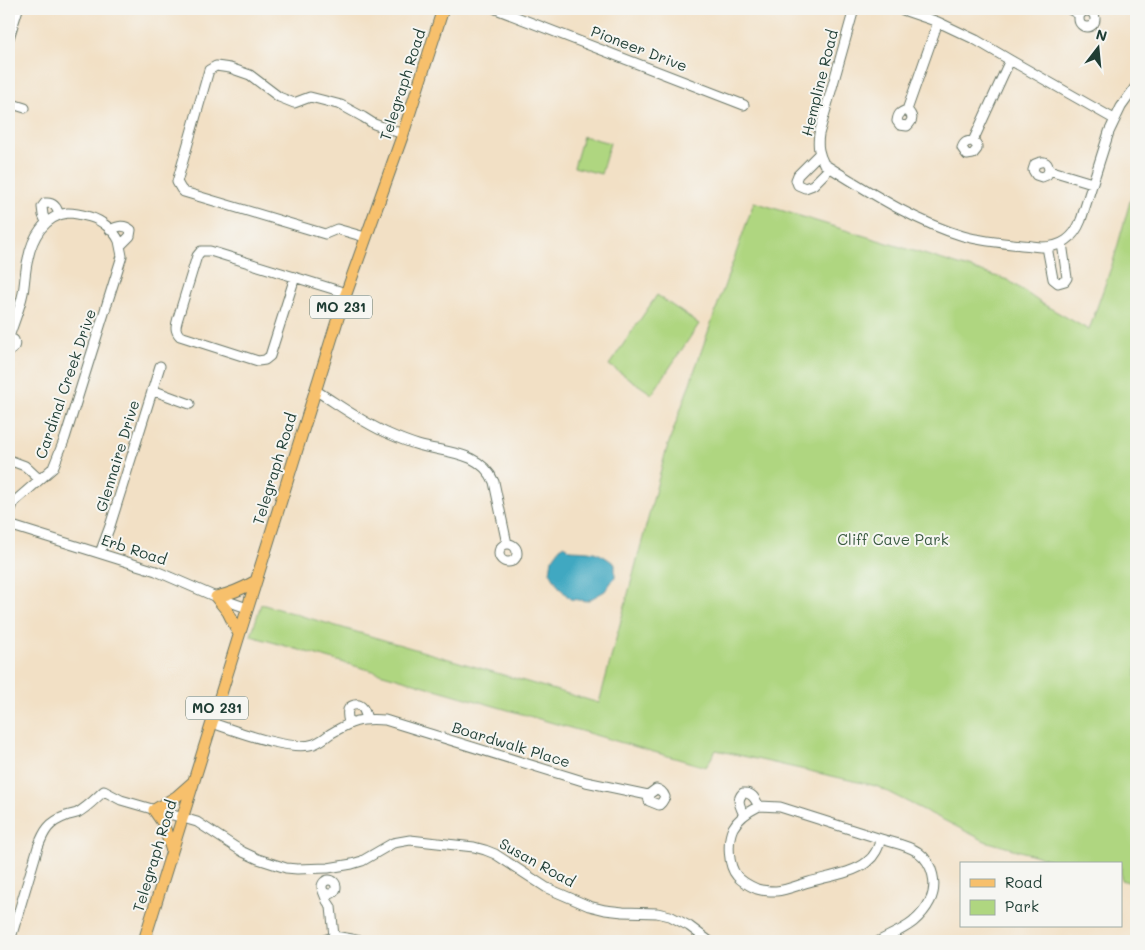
<svg xmlns="http://www.w3.org/2000/svg" width="1145" height="950" viewBox="0 0 1145 950" font-family="Mali,sans-serif">
  <rect width="100%" height="100%" fill="#f6f6f2"/>
  <filter id="ink" filterUnits="userSpaceOnUse"><feTurbulence type="fractalNoise" baseFrequency=".02" numOctaves="2"/><feDisplacementMap in="SourceGraphic" scale="10" xChannelSelector="R" yChannelSelector="G"/><feConvolveMatrix kernelMatrix="1 2 1 2 8 2 1 2 1" color-interpolation-filters="sRGB"/></filter>
  <filter id="wash" filterUnits="userSpaceOnUse"><feTurbulence type="fractalNoise" baseFrequency=".0096" numOctaves="4" result="noise"/><feDisplacementMap in="SourceGraphic" scale="20" xChannelSelector="R" yChannelSelector="G"/><feGaussianBlur stdDeviation="1.12" result="paint"/><feColorMatrix in="noise" values="0 0 0 0 0 0 0 0 0 0 0 0 0 0 0 0 0 1.4 0 .05"/><feComposite in="paint" operator="in"/></filter>
  <g filter="url(#wash)">
    <rect width="100%" height="100%" fill="#f2e0c5"/>
    <path fill="#afd680" stroke="#678a5a" d="M583,136L610,143L601,174L574,167Z
      M1136,180V884L1121,880V864H1065L985,841L876,786L716,750L706,767L251,636L261,604L599,703L666,451L754,202L1008,280L1041,303L1089,330L1113,262Z
      M657,295L699,324L652,394L609,365Z"/>
    <path fill="#40a8c1" stroke="#30727a" d="M565,545L570,550C593,551 596,550 615,564V577L605,591L587,601L570,599L559,587L550,572L552,559L560,548Z"/>
  </g>
  <g filter="url(#ink)">
    <g fill="none" stroke-linecap="round" stroke-linejoin="round">
      <g stroke="#697667" stroke-width="11">
        <path id="minor" d="M496,9L744,105
          M854,9L819,134C817,146 819,154 824,164C868,191 913,221 963,236C988,243 1016,244 1042,247C1062,247 1074,238 1081,220L1109,132L1121,107L1136,86
          M900,9L938,22L976,40L1010,60L1114,119
          M1069,9L1080,15
          M1079 19a8 8 0 1 1 16 0a8 8 0 1 1-16 0Z
          M9,38L18,9
          M9,103L25,108
          M907,110C913,116 914,120 907,126L900,125L897,121C898,114 900,112 907,110L938,22
          M973,141L977,146V149L973,154L967,155L962,148C964,142 967,141 973,141L1010,60
          M819,154L798,175L796,180L798,185L805,188L813,185L830,168
          M1049,170L1047,175L1042,177L1036,175L1033,170L1035,164C1043,160 1048,161 1049,170L1092,183
          M46,222L43,215L42,207L45,203C54,202 57,207 59,215
          M110,230C118,226 124,224 131,230L130,236L120,246
          M365,237L337,229L325,234L184,192L181,189L177,182L209,70L216,66L230,68L250,75L279,97L294,103L310,97L322,100L341,105L363,117L374,124L403,134
          M1047,247L1053,279L1058,283L1065,281L1067,278L1062,243
          M295,277L270,356L265,360L258,361L180,336C174,330 176,325 178,318L197,256L201,251H210L346,293
          M9,337L14,340C16,345 14,349 9,351
          M152,390L190,404
          M315,390C339,405 363,423 389,434C398,438 408,442 418,445C446,453 481,451 494,482L507,544
          M9,460L25,466L39,479
          M9,514L14,502L53,468L65,438L122,256C121,251 120,246 119,241C115,231 101,220 90,217C83,215 75,213 68,213C44,216 32,238 28,259C25,270 25,282 23,293C20,308 14,322 9,337
          M9,525L156,571L216,597L247,608
          M499 553a9 9 0 1 1 18 0a9 9 0 1 1-18 0Z
          M100,553L110,526L160,366
          M212,723C237,731 290,752 314,744C319,742 325,738 330,734C352,721 359,718 385,720L586,782L648,795L656,789C661,790 663,792 665,797L662,802L659,805L649,801L648,795
          M349,723C348,719 347,714 348,710C349,707 350,706 354,705C363,703 365,712 367,719
          M759,806L780,807L881,839C878,848 875,856 867,862C854,873 826,877 809,882C798,885 787,890 776,891C769,891 763,891 757,889C750,886 742,882 737,876C728,866 727,841 733,828C739,817 749,811 759,806Z
          M744,815C740,806 736,800 743,793C752,792 755,799 759,806
          M322 887a7 7 0 1 1 14 0a7 7 0 1 1-14 0Z
          M323,891L327,901L331,907L334,936L352,939L361,941
          M10,941L38,847C44,831 49,822 66,816C69,815 73,814 77,813C87,808 96,798 104,791L121,800L197,822L243,852L258,859L286,868L297,869L328,868L352,864L362,861L393,843L410,840L474,847L485,850L495,854L547,888L589,906L605,910L623,912L657,913L670,916L689,926L709,941
          M322,941L334,936
          M879,941C890,935 903,930 913,922C920,916 926,909 930,901C938,885 933,863 918,852C907,845 894,843 881,839"/>
      </g>
      <g stroke="#697667" stroke-width="13">
        <path id="major" d="M239,634L228,612L216,597C231,594 242,589 256,581
          M172,851L163,823L154,810L176,797L193,782
          M144,941L342,305L403,134L443,9"/>
      </g>
      <use href="#minor" stroke="#fff" stroke-width="9"/>
      <use href="#major" stroke="#f7c06c" stroke-width="11"/>
    </g>
  </g>
  <g text-anchor="middle" stroke-width="4" stroke-linejoin="round" paint-order="stroke">
    <g fill="#f6f6f2" stroke="#60746d" stroke-width="1">
      <rect x="310" y="295.5" width="62" height="23" rx="4"/>
      <rect x="186" y="696.5" width="62" height="23" rx="4"/>
    </g>
    <g font-size="14" font-weight="bold" fill="#1f3d34">
      <text x="341" y="312">MO 231</text>
      <text x="217" y="713">MO 231</text>
    </g>
    <g font-size="15" fill="#1f3d34" stroke="#f6f6f2">
      <text transform="translate(639 49) rotate(21)" y="5">Pioneer Drive</text>
      <text transform="translate(820 83) rotate(-76)" y="5">Hempline Road</text>
      <text transform="translate(403 85) rotate(-72)" y="5">Telegraph Road</text>
      <text transform="translate(66 384) rotate(-71)" y="5">Cardinal Creek Drive</text>
      <text transform="translate(118 456) rotate(-73)" y="5">Glennaire Drive</text>
      <text transform="translate(275 469) rotate(-73)" y="5">Telegraph Road</text>
      <text transform="translate(134 550) rotate(18)" y="5">Erb Road</text>
      <text transform="translate(511 745) rotate(17)" y="5">Boardwalk Place</text>
      <text transform="translate(155 856) rotate(-73)" y="5">Telegraph Road</text>
      <text transform="translate(537 863) rotate(29)" y="5">Susan Road</text>
    </g>
    <g font-size="15" fill="#3c5c43" stroke="#f6f6f2">
      <text x="893" y="545">Cliff Cave Park</text>
    </g>
  </g>
  <rect width="1145" height="950" fill="none" stroke="#f6f6f2" stroke-width="30"/>
  <rect x="960" y="862" width="162" height="65" fill="#f6f6f2" stroke="#a0aca6"/>
  <rect x="970" y="879" width="25" height="8" fill="#f7c06c" stroke="#a0aca6"/>
  <text x="1005" y="888" font-size="15" fill="#1f3d34">Road</text>
  <rect x="970" y="900" width="25" height="15" fill="#afd680" stroke="#a0aca6"/>
  <text x="1005" y="912" font-size="15" fill="#1f3d34">Park</text>
  <g transform="translate(1098 48) rotate(16)" stroke="#f6f6f2" stroke-width="4" paint-order="stroke">
  <path d="M0-4L9 19L0 12L-9 19Z" fill="#1f3d34"/>
  <text y="-8" font-size="14" font-weight="bold" text-anchor="middle" fill="#1f3d34">N</text>
  </g>
</svg>
